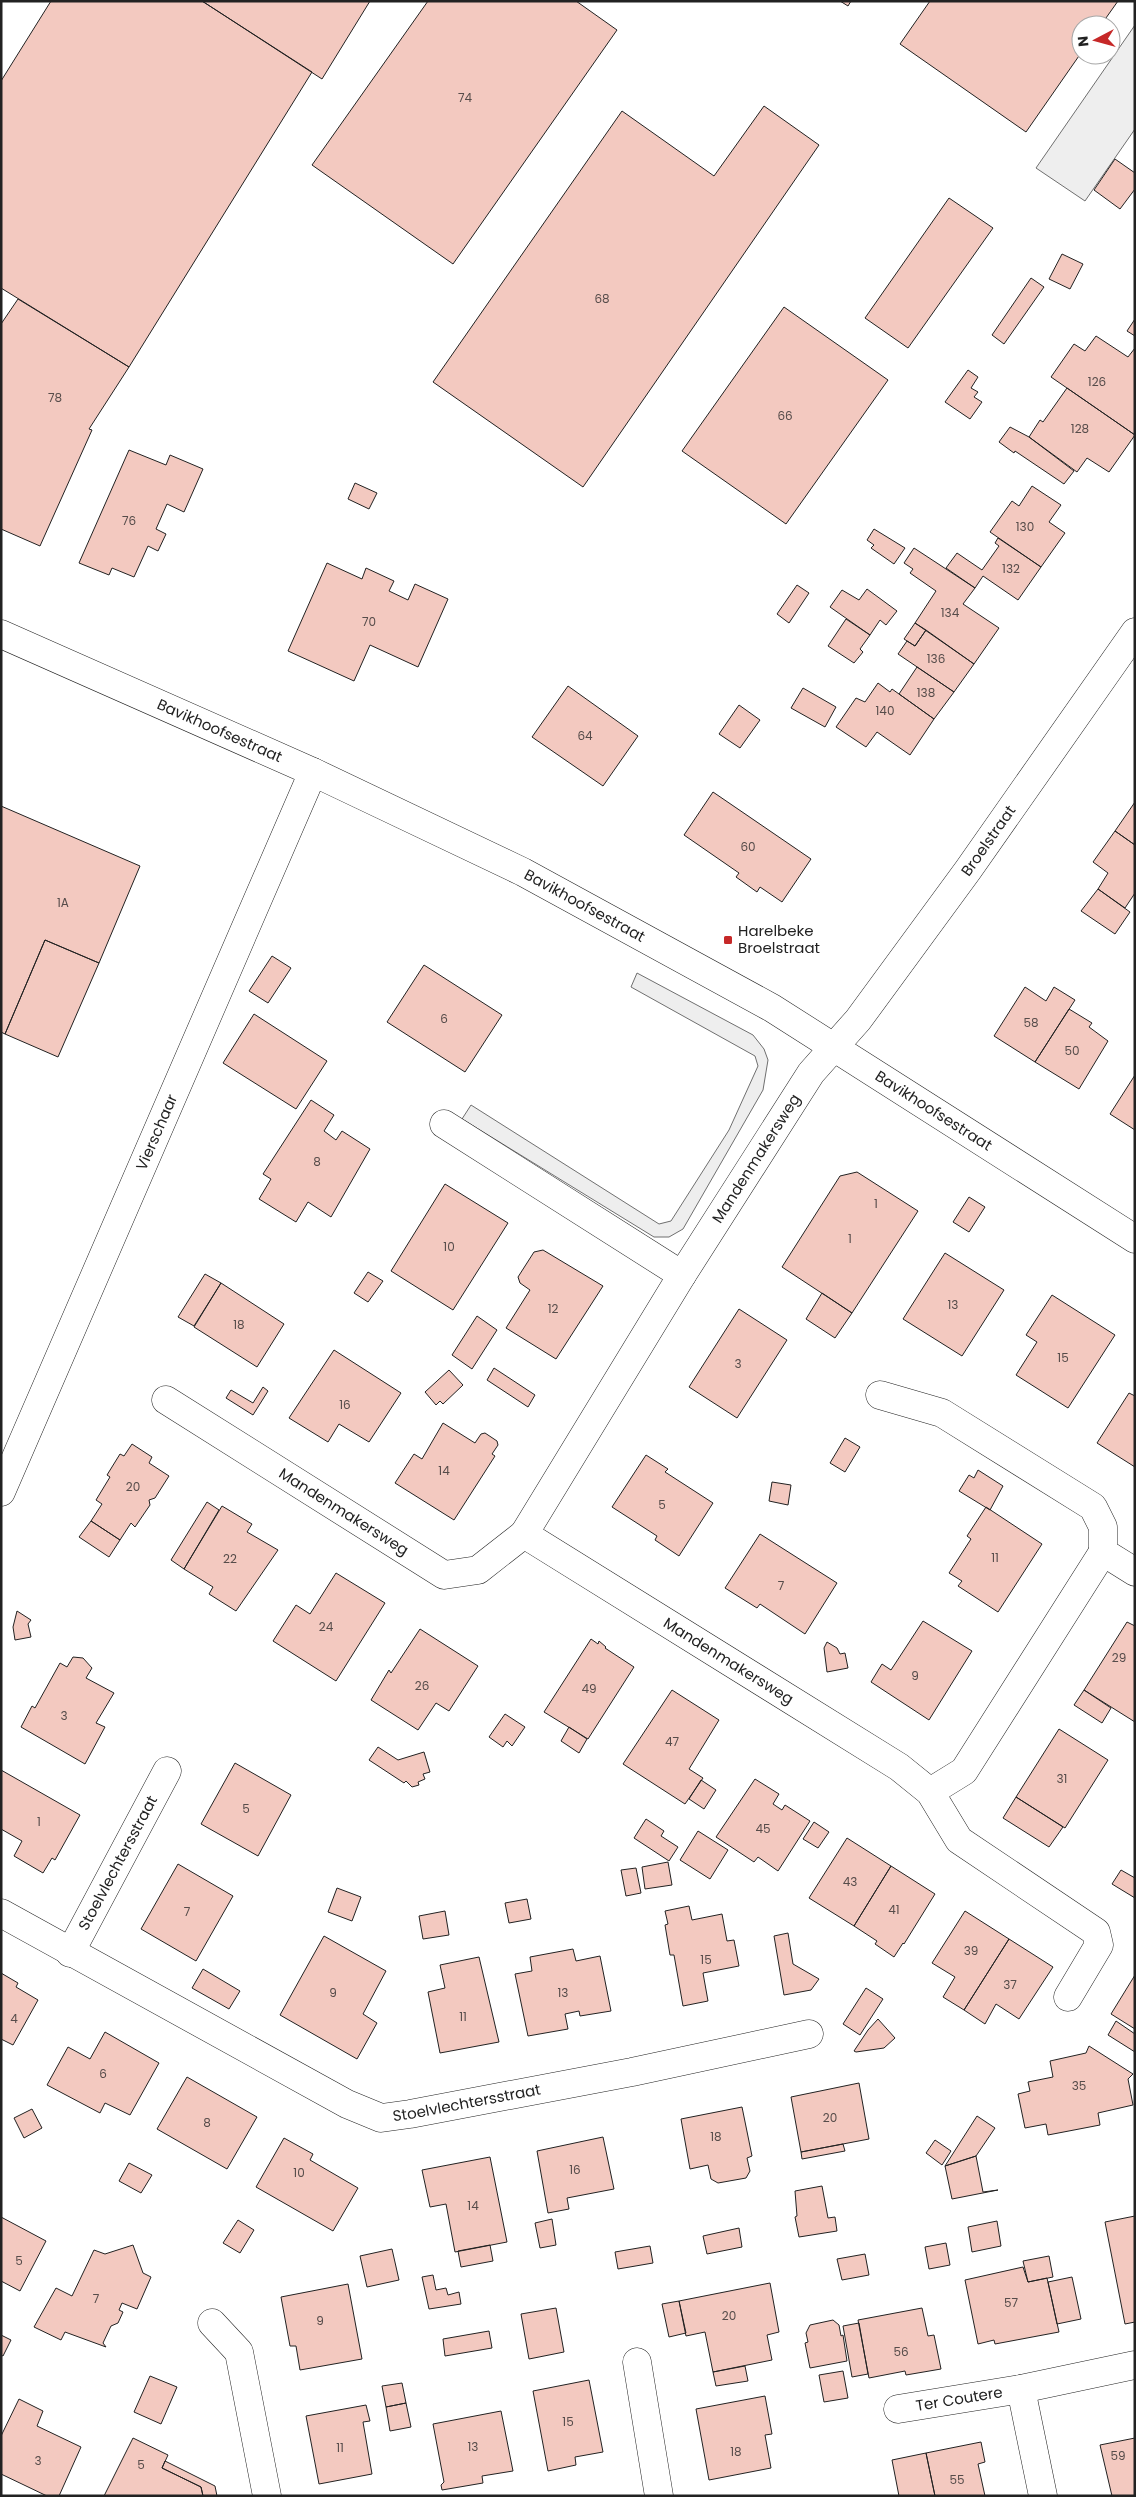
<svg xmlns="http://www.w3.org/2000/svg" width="1136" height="2497" viewBox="0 0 1136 2497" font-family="Poppins,sans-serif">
  <rect width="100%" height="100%" fill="#fff"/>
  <path fill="#eee" stroke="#6f6f6f" d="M1135,25V129L1085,201L1036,168Z
    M637,973L753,1035L764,1049L768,1060L763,1090L683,1229L669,1237H654L462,1119L471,1105L659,1224L671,1221L729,1130L758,1066L755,1056L631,987Z"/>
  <path fill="#f3c9c0" stroke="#222" d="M51,1H202L312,72L129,367L1,288V81Z
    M202,1H370L322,79Z
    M428,1H576L617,30L453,264L312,165Z
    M840,1H851L848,6Z
    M930,1H1118L1101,25H1081V53L1026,132L900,44Z
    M764,106L819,145L583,487L433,382L622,111L714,176Z
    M1115,159L1135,173V189L1120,209L1094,190Z
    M949,198L993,228L908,348L865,318Z
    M1062,254L1083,264L1070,289L1049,279Z
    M1031,278L1044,287L1004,344L992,335Z
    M18,299L129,367L89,429L92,430L40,546L1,529V324Z
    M784,307L888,380L786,524L682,451Z
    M1135,319V336L1127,331Z
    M1096,336L1128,357L1135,348V435L1051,377L1074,344L1085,351Z
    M968,370L978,377L971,388L978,392L974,397L982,402L970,419L945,402Z
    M1067,388L1135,435L1109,472L1087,458L1077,472L1029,437L1040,420L1043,422Z
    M1010,427L1029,437L1074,471L1064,484L1015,451L1014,453L999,442Z
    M129,450L166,465L170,455L203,469L184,512L167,504L156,529L166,534L158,551L148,546L134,577L112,568L109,575L79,563Z
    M355,483L377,493L369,509L348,499Z
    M1032,486L1061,505L1049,522L1065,533L1041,567L990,532L1012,501L1019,506Z
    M874,529L905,548L894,564L871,548L874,545L867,540Z
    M998,538L1041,567L1018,600L983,576L975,588L946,568L957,553L982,570L999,546L995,543Z
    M914,548L975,588L963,604L999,628L974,664L915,623L936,591L910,573L913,569L904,563Z
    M327,563L362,579L366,568L394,581L389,591L408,600L415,584L448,599L418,667L370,645L354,681L288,651Z
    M797,585L809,593L789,623L777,614Z
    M867,589L897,611L886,625L880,620L870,635L830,607L842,590L859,600Z
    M846,619L870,635L860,649L863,652L854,663L828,646Z
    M915,623L926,630L915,646L904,639Z
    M926,630L974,664L954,692L898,654L907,641L915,646Z
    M917,667L954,692L934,719L899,694Z
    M878,683L890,692L892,689L934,719L910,755L877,732L866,747L836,727L856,698L865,702Z
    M568,686L638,736L603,786L532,737Z
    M803,688L836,707L825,727L791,708Z
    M739,705L760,720L740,748L719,734Z
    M713,792L811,859L782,902L760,887L757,892L736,877L739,873L684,835Z
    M1135,802V845L1115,831Z
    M1,806L140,866L99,963L45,940L5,1034L1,1032Z
    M1115,831L1135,845V893L1125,908L1098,889L1108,873L1093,862Z
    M1098,889L1130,912L1115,934L1081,911Z
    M45,940L99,963L58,1057L5,1034Z
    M272,956L291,968L268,1003L249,991Z
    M424,965L502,1015L465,1072L387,1022Z
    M1025,987L1046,1001L1054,987L1075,1000L1035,1062L994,1036Z
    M1069,1009L1092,1023L1089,1027L1108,1041L1079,1089L1035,1062Z
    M254,1014L327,1061L296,1109L223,1063Z
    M1135,1075V1130L1110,1114Z
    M311,1100L334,1115L324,1131L336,1140L342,1131L370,1149L331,1217L308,1202L296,1222L259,1199L271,1179L263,1174Z
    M857,1172L918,1211L852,1313L782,1267L840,1176Z
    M445,1184L508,1223L453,1310L391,1271Z
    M969,1197L985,1207L969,1232L953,1222Z
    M543,1250L603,1286L556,1359L506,1328L530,1290L520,1283L518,1277L534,1252Z
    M945,1253L1004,1290L962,1356L903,1319Z
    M368,1272L383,1281L368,1302L354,1293Z
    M205,1274L221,1283L194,1326L178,1317Z
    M221,1283L284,1324L257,1367L194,1327Z
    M822,1293L852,1313L835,1338L806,1319Z
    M1052,1295L1115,1335L1068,1408L1016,1375L1037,1342L1026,1335Z
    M739,1309L787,1340L737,1418L689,1387Z
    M477,1316L497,1330L472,1369L452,1355Z
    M334,1350L401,1393L369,1442L339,1424L328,1442L289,1418Z
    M494,1368L535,1395L528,1407L487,1380Z
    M449,1370L463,1385L443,1404L440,1401L436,1405L425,1392Z
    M263,1387L268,1391L253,1415L226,1398L231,1390L253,1403Z
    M1129,1393L1135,1396V1467L1097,1443Z
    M443,1423L475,1443L481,1434L485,1433L497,1441L498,1445L492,1454L495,1456L454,1520L395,1483L414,1454L422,1459Z
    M845,1438L860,1447L845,1472L830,1463Z
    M132,1444L152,1457L149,1463L169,1476L155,1498L149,1500L150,1505L135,1527L131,1523L120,1540L91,1521L102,1504L96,1500L110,1477L107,1475L120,1454L124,1456Z
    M646,1455L668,1469L665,1472L713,1503L679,1556L655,1540L657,1536L612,1507Z
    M978,1470L1003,1486L990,1510L959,1491L969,1475L974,1478Z
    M772,1482L791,1485L788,1505L769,1501Z
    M207,1502L219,1510L184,1569L171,1560Z
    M222,1506L252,1524L247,1532L278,1550L236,1611L209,1594L213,1587L184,1569Z
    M986,1507L1042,1544L998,1612L958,1586L962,1581L949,1573L971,1539L967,1536Z
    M91,1521L120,1540L109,1557L79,1537Z
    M760,1534L837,1583L805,1634L760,1604L757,1608L725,1588Z
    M336,1573L385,1603L336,1681L273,1641L296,1605L310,1614Z
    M17,1611L31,1620L28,1624L31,1637L15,1640L13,1627Z
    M923,1621L972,1651L929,1720L871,1682L882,1664L891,1670Z
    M1127,1622L1135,1626V1722L1084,1690Z
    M420,1629L478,1666L449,1711L436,1703L418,1730L371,1700L389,1670L391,1673Z
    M591,1639L598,1644L599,1641L606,1647L605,1648L634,1667L588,1739L544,1712Z
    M827,1642L837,1648L840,1654L845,1653L848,1668L827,1672L824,1648Z
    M73,1657L83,1658L92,1668L86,1678L114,1693L96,1723L105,1727L85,1764L21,1727L32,1706L35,1708L60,1663L67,1667Z
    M672,1690L719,1720L689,1769L703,1778L685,1804L623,1764Z
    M1084,1690L1111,1708L1102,1723L1074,1705Z
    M505,1714L525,1727L512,1746L507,1741L503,1747L489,1737Z
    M569,1727L587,1739L579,1753L561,1741Z
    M1059,1729L1108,1760L1065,1828L1016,1797Z
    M378,1747L398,1760L424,1752L430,1772L423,1774L425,1779L418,1782L419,1785L412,1787L406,1781L404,1783L369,1760Z
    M235,1763L291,1795L258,1856L201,1824Z
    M1,1770L80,1815L55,1860L52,1858L43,1873L14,1856L22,1841L1,1829Z
    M755,1779L779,1794L773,1804L782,1810L785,1805L810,1821L778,1871L758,1857L754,1862L716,1837Z
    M701,1780L716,1790L704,1809L689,1799Z
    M1016,1797L1063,1827L1049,1847L1003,1818Z
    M646,1819L664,1831L661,1836L678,1847L669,1861L634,1838Z
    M814,1822L829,1832L818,1848L803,1839Z
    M698,1831L728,1850L710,1879L680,1860Z
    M847,1838L891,1866L854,1926L809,1898Z
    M668,1862L672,1885L645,1889L642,1867Z
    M178,1864L233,1896L196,1961L141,1929Z
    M891,1866L935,1894L904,1944L903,1943L894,1957L875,1944L877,1941L854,1926Z
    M636,1868L641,1893L626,1896L621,1870Z
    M1121,1870L1135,1878V1898L1112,1884Z
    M337,1888L361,1897L352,1921L328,1912Z
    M527,1899L531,1919L509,1923L505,1903Z
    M689,1906L692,1920L722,1914L727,1941L734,1940L739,1966L703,1973L708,2001L683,2006L674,1955H670L665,1925L668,1924L665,1911Z
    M445,1911L449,1935L423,1939L419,1916Z
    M965,1911L1009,1939L964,2010L943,1997L955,1977L932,1963Z
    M788,1933L793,1964L819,1979L811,1990L784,1995L774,1936Z
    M324,1936L386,1971L363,2014L377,2023L357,2059L280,2015Z
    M1009,1939L1053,1967L1019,2019L996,2004L985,2024L964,2010Z
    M573,1949L576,1961L600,1956L611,2011L580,2016L579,2011L565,2014L568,2029L528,2036L515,1974L532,1971L530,1957Z
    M479,1957L499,2042L440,2053L428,1992L445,1988L440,1965Z
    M203,1969L240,1991L229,2009L192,1988Z
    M1,1973L18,1983L16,1987L38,2000L13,2045L1,2039Z
    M1135,1975V2029L1111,2014Z
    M866,1988L883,1999L860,2035L843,2024Z
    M878,2019L895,2038L884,2048L856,2052L854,2051L868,2030Z
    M1116,2021L1135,2034V2052L1108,2035Z
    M105,2032L159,2063L130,2115L105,2103L100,2113L47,2085L68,2047L90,2059Z
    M1089,2046L1133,2074L1128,2079L1133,2105L1098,2113L1100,2125L1048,2135L1046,2124L1025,2128L1018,2094L1030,2091L1028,2082L1053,2077L1050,2061L1086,2053Z
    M187,2077L257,2117L227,2169L157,2129Z
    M859,2083L869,2139L801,2152L791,2097Z
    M742,2107L752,2156L747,2158L750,2171L746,2178L718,2183L711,2179L708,2165L690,2169L681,2119Z
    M32,2109L42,2128L24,2138L14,2118Z
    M977,2116L995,2128L976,2156L945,2166Z
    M603,2137L614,2189L567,2198L569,2209L548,2213L537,2151Z
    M284,2138L313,2154L310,2160L358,2188L333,2231L256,2187Z
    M935,2140L951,2151L942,2165L926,2153Z
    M843,2144L845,2151L802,2159L801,2152Z
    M976,2156L983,2192L998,2190L952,2199L945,2166Z
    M490,2157L507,2242L455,2252L446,2204L430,2207L422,2170Z
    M129,2163L152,2175L141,2193L119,2181Z
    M822,2186L828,2218L835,2217L837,2231L799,2237L795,2217L797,2216L795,2191Z
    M1135,2216V2322L1125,2324L1105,2222Z
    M1,2217L46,2241L20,2291L1,2281Z
    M552,2219L556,2245L540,2248L535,2223Z
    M238,2220L254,2230L240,2253L223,2243Z
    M997,2221L1001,2246L972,2252L968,2227Z
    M739,2228L742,2247L707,2254L703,2236Z
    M946,2243L950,2265L929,2269L925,2247Z
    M133,2245L143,2273L151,2277L137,2309L122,2303L119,2310L123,2312L118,2323L111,2326L103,2343L106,2347L65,2332L61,2340L34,2327L56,2288L72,2296L94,2250L105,2254Z
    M490,2245L493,2261L461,2267L458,2251Z
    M650,2246L653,2263L618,2269L615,2252Z
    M392,2249L399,2280L367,2287L360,2256Z
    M865,2254L869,2275L842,2280L837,2259Z
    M1049,2256L1053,2277L1028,2282L1023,2261Z
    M1023,2267L1028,2282L1047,2278L1059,2332L995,2344L994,2340L978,2344L965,2280Z
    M433,2275L436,2290L446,2288L448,2295L459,2292L461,2304L429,2309L422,2277Z
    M1072,2277L1081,2319L1057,2324L1048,2282Z
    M770,2283L779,2332L767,2335L772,2360L713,2372L705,2332L686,2336L679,2301Z
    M348,2284L362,2359L300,2370L296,2346H290L281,2297Z
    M679,2301L686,2333L669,2337L662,2304Z
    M556,2308L564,2352L529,2359L521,2314Z
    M922,2308L928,2336L934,2335L941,2369L906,2375L905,2371L869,2378L858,2320Z
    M833,2320L839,2325L841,2336L843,2335L847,2361L810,2368L805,2343L808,2342L806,2333L810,2325Z
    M859,2323L868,2374L852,2377L843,2326Z
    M489,2331L492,2348L445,2356L443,2339Z
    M1,2335L11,2340L3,2356L1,2355Z
    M745,2366L748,2381L716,2386L713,2372Z
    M843,2371L848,2398L824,2402L819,2375Z
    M150,2376L177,2387L161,2424L134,2412Z
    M589,2380L603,2452L575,2457L576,2465L548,2471L533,2391Z
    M402,2383L406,2403L386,2407L382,2386Z
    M765,2396L772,2434L765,2435L771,2468L709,2480L696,2409Z
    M19,2399L43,2411L37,2426L81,2447L59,2496H47L1,2474V2436Z
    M406,2403L411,2427L390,2431L386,2407Z
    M366,2405L370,2421L363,2422L372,2474L319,2484L306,2416Z
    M501,2411L513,2471L482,2476L483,2483L442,2490L441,2485L444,2482L433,2424Z
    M133,2438L168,2455L162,2468L201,2487L203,2496H104Z
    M1135,2438V2496H1112L1100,2445Z
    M981,2442L985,2462L978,2464L985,2496H935L926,2453Z
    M926,2453L935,2496H899L892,2460Z
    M165,2461L215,2486L217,2496H203L201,2487L162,2468Z"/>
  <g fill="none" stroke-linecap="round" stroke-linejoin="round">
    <g stroke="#222" stroke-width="29">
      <g id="minor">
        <path id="s1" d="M444,1124L682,1275L811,1073L858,1020L968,870L1135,632"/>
        <path d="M880,1395L942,1413L1093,1507L1103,1527V1552L1135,1572"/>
        <path id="s2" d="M166,1400L444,1575L478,1570L524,1534L899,1767L930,1792L959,1840L1096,1932L1099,1945L1068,1997"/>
        <path id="s3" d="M1,1492L313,772"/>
        <path d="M524,1534L682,1275"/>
        <path d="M930,1792L964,1771L1103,1552"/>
        <path id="s4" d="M1,1913L347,2104L381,2118L410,2114L632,2072L809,2034"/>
        <path id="s5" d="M70,1953L167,1771"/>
        <path d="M212,2323L239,2352L267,2496"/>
        <path d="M637,2362L659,2496"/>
        <path d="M1021,2389L1043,2496"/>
        <path id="s6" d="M898,2409L1021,2389L1135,2365"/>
      </g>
    </g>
    <g stroke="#222" stroke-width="29">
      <g id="tertiary">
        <path id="s7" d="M1,634L313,772L523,872L772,1008L1135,1239"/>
      </g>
    </g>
    <use href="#minor" stroke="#fff" stroke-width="28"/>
    <use href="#tertiary" stroke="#fff" stroke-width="28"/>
  </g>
  <rect fill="#c62828" stroke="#fff" stroke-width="2" x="723" y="935" width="10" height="10" rx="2.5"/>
  <g text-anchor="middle" stroke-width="4" stroke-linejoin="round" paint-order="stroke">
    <g font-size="12" fill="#564c4a">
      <text x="465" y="102">74</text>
      <text x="602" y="303">68</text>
      <text x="1097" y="386">126</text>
      <text x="55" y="402">78</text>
      <text x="785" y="420">66</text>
      <text x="1080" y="433">128</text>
      <text x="129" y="525">76</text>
      <text x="1025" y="531">130</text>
      <text x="1011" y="573">132</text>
      <text x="950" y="617">134</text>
      <text x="369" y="626">70</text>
      <text x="936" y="663">136</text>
      <text x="926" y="697">138</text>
      <text x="885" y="715">140</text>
      <text x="585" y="740">64</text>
      <text x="748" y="851">60</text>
      <text x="63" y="907">1A</text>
      <text x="444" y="1023">6</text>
      <text x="1031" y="1027">58</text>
      <text x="1072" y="1055">50</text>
      <text x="317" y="1166">8</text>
      <text x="876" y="1208">1</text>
      <text x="850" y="1243">1</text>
      <text x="449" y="1251">10</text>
      <text x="953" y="1309">13</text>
      <text x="553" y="1313">12</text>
      <text x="239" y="1329">18</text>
      <text x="1063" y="1362">15</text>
      <text x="738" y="1368">3</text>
      <text x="345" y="1409">16</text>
      <text x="444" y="1475">14</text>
      <text x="133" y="1491">20</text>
      <text x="662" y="1509">5</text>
      <text x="995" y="1562">11</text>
      <text x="230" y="1563">22</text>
      <text x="781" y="1590">7</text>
      <text x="326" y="1631">24</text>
      <text x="1119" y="1662">29</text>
      <text x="915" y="1680">9</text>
      <text x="422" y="1690">26</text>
      <text x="589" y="1693">49</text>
      <text x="64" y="1720">3</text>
      <text x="672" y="1746">47</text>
      <text x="1062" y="1783">31</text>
      <text x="246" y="1813">5</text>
      <text x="39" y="1826">1</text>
      <text x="763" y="1833">45</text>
      <text x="850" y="1886">43</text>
      <text x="894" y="1914">41</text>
      <text x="187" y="1916">7</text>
      <text x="971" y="1955">39</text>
      <text x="706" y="1964">15</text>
      <text x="1010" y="1989">37</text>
      <text x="333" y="1997">9</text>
      <text x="563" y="1997">13</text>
      <text x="463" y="2021">11</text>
      <text x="14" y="2023">4</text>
      <text x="103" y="2078">6</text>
      <text x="1079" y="2090">35</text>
      <text x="830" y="2122">20</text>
      <text x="207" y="2127">8</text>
      <text x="716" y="2141">18</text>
      <text x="575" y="2174">16</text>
      <text x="299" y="2177">10</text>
      <text x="473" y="2210">14</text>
      <text x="19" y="2265">5</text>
      <text x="96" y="2303">7</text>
      <text x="1011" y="2307">57</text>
      <text x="729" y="2320">20</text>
      <text x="320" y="2325">9</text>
      <text x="901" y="2356">56</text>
      <text x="568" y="2426">15</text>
      <text x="473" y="2451">13</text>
      <text x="340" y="2452">11</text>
      <text x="736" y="2456">18</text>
      <text x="1118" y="2460">59</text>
      <text x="38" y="2465">3</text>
      <text x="141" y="2469">5</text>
      <text x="957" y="2484">55</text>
    </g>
    <g font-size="15" fill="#222" stroke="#fff">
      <text dy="5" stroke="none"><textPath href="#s7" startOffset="239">Bavikhoofsestraat</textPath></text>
      <text dy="5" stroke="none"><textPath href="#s1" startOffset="814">Broelstraat</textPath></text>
      <text dy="5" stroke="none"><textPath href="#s7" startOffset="644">Bavikhoofsestraat</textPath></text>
      <text dy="5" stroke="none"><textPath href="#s7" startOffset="1049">Bavikhoofsestraat</textPath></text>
      <text dy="5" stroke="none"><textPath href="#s3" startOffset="392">Vierschaar</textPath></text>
      <text dy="5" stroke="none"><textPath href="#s1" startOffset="420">Mandenmakersweg</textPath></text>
      <text dy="5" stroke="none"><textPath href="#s2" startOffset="210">Mandenmakersweg</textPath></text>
      <text dy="5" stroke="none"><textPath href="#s2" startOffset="662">Mandenmakersweg</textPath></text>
      <text dy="5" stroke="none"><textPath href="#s5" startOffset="102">Stoelvlechtersstraat</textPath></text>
      <text dy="5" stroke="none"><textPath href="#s4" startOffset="519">Stoelvlechtersstraat</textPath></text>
      <text dy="5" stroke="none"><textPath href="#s6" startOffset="62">Ter Coutere</textPath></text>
    </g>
    <g font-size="15" fill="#222" stroke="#fff" text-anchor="start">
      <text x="738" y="936">Harelbeke<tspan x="738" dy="17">Broelstraat</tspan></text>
    </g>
  </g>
  <rect width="1136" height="2497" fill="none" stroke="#222222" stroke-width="5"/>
  <g transform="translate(1096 40) rotate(264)"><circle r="24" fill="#ffffff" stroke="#a7a7a7"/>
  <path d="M0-4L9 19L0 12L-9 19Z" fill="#c62828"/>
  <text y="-8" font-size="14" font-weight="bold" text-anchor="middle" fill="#222222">N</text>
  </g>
</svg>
